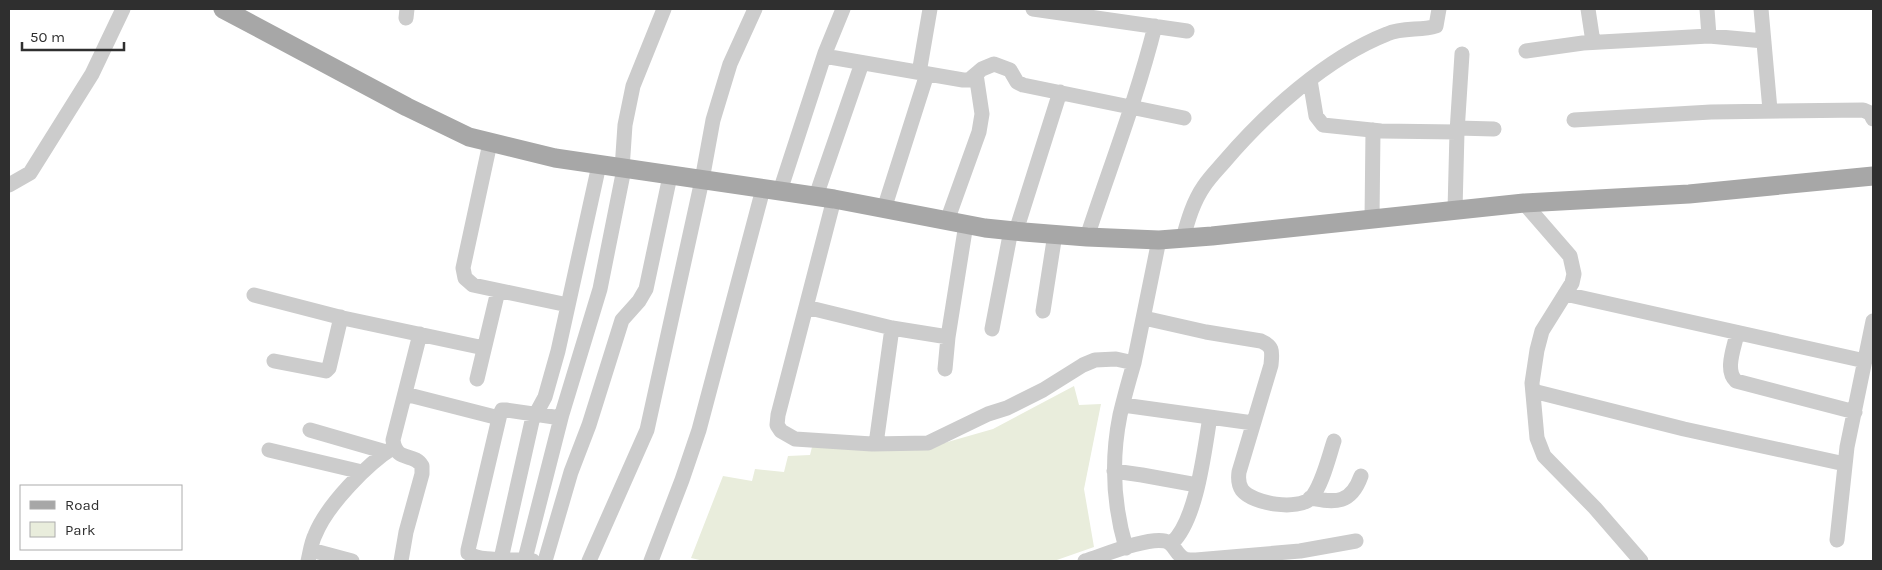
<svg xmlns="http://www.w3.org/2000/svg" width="1882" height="570" viewBox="0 0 1882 570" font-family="Karla,sans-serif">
  <rect width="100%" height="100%" fill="#fff"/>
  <path fill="#e9eddc" d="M1074,386L1079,405L1101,404L1084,489L1094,547L1054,561H704L691,558L723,476L752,481L755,469L784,472L788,456L810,455L812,447H930L993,429Z"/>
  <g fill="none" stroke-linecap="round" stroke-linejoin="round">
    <path stroke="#ccc" stroke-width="15" d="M1033,9L1187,31
      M1588,9L1593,42
      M1707,9L1709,36
      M1761,9L1770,110
      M406,18L407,9
      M1526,51L1583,43L1709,36L1764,41
      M824,56L963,80H969L982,69L994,64L1010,70L1017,82L1023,85L1184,118
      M919,73L930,9
      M1310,80L1316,116L1323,125L1381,131L1457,132
      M1574,120L1711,112L1863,110L1870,113L1873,119
      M1457,128L1494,129
      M490,143L463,268L465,278L473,285L568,305
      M622,169L625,125L633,86L664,9
      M9,185L30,173L92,74L123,9
      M780,191L825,53L843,9
      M816,196L862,63
      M834,199L778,415L777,425L781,431L795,439L872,444L928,443L988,414L1007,408L1043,390L1083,365L1095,360L1116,359L1134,363L1159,240
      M1524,203L1570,256L1574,274L1572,283L1542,331L1537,350L1532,383L1537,438L1544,456L1595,508L1641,561
      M884,209L927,74
      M1455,210L1457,132L1462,54
      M1372,220L1373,130
      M947,221L979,132L982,114L976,74
      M1016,231L1060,92
      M1087,237C1110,167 1137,98 1155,26
      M1183,238C1188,220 1193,202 1204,186C1210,177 1217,170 1224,162C1266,113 1326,58 1387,34C1403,27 1421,31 1436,26L1439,9
      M1565,294L1865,361
      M254,295L343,318L484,348
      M806,307L892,328L948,337
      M1043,311L1055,234
      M1144,318L1206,332L1261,341C1274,347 1272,352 1271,365L1239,472C1238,479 1238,484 1242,490C1253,504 1298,511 1311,498C1322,486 1329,456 1334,441
      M992,329L1011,230
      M1737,333C1735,346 1724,370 1736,381L1855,412
      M274,361L326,371L329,368L341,317
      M945,369L948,337L966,224
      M477,379L498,291
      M1533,391L1684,429L1845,464
      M405,394L499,418
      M1123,405L1253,423
      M310,430L386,452
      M876,444L892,328
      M269,450L362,472
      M1114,471L1142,475L1197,485
      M1310,498C1336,503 1351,504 1361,476
      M1837,540L1847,447L1873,321
      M1172,543C1197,519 1204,452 1210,417
      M1126,548C1113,504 1111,460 1120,415C1124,398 1129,380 1134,363
      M311,550L352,561
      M501,559L532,421L545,397L558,351L599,165
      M525,559L562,414L600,289L624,169
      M308,561C310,553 311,543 315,535C327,505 367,464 394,447
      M401,561L406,532L422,474V466C414,452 396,463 393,440L420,334
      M533,561C515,558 482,563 468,553V550L500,414L502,410H506L561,418
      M545,561L571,472L589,425L622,320L639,301L646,289L670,176
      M589,561L647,430L702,180L713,120L730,64L755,9
      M651,561L682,480L699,430L763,189
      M1085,561C1104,555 1147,537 1165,541C1175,543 1175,555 1185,559C1188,560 1193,560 1196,560L1300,551L1356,541"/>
    <path stroke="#a7a7a7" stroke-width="19" d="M223,9L407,107L469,137L555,158L834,199L985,228L1024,232L1087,237L1159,240L1212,236L1524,203L1689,194L1873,176"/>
  </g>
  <rect width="1882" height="570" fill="none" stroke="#2f2f2f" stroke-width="20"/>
  <rect x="20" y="485" width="162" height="65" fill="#ffffff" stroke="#acacac"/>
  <rect x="30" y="501" width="25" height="8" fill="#a7a7a7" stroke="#acacac"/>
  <text x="65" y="510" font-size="15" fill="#2f2f2f">Road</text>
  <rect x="30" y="522" width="25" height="15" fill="#e9eddc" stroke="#acacac"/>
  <text x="65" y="535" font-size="15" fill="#2f2f2f">Park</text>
  <path d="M22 42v8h102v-8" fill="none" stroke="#2f2f2f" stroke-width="2.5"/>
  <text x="30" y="42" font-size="15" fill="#2f2f2f" stroke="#ffffff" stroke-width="4" paint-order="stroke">50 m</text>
</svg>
